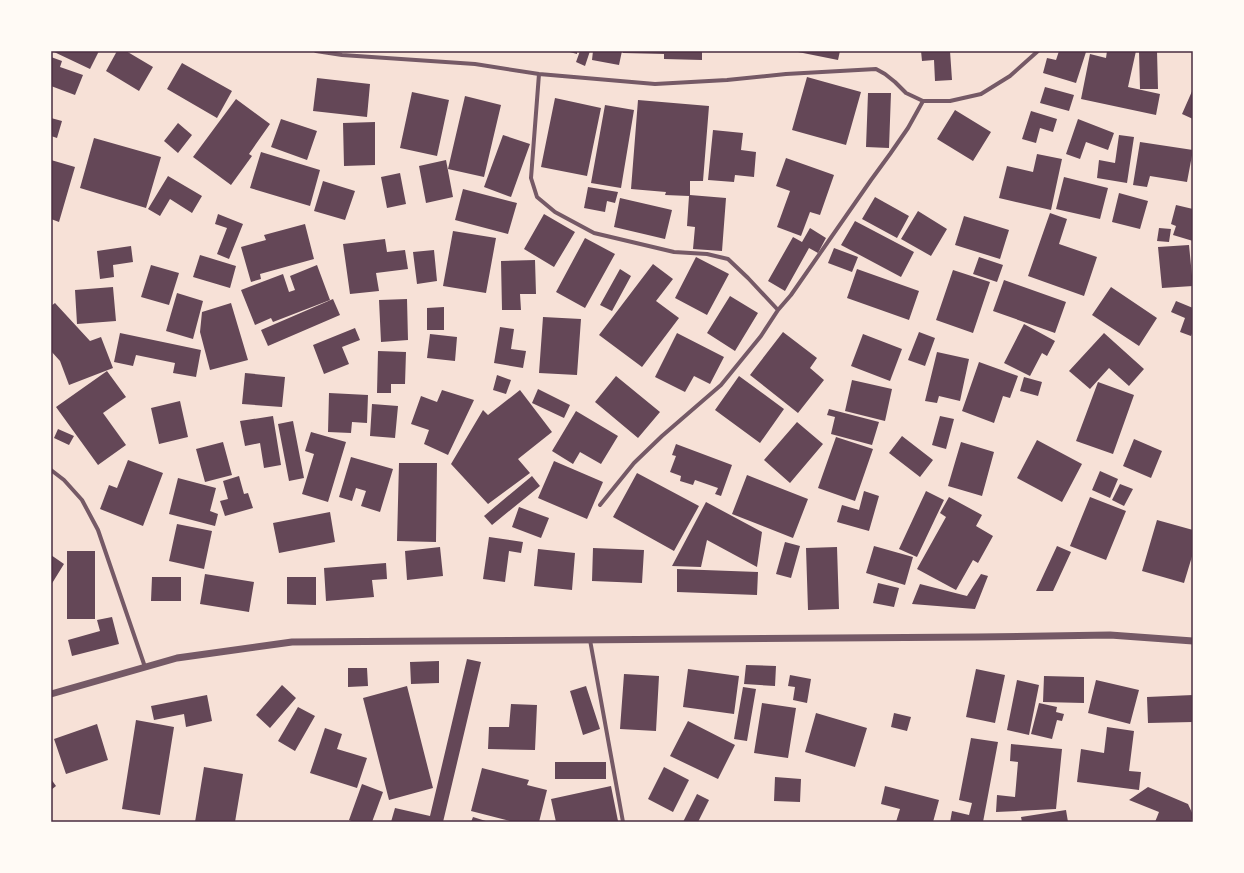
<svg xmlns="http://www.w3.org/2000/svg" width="1244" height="873" viewBox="0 0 1244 873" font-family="'PT Sans Narrow',sans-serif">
  <rect width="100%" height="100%" fill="#f7e1d7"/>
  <path fill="#644757" d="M52,51H99L90,69Z
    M117,51H126L153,67L139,91L106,71Z
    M566,51H577V54Z
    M580,51H590L585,66L576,62Z
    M593,51H622L619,65L592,60Z
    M623,51H702V60L664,59V54L623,53Z
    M798,51H840L838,60L798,52Z
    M921,51H950L952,80L935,81L934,60L922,61Z
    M1059,51L1086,52L1076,83L1043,73L1047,58L1056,60Z
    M1107,51H1136L1128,87L1160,94L1156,115L1081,99L1090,54L1106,58Z
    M1139,51H1157L1158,89H1140Z
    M51,57L62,61L60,67L83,75L75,95L51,86Z
    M182,63L232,91L217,118L167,89Z
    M807,77L861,92L846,145L792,130Z
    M317,78L370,84L367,117L313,111Z
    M1045,87L1074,95L1069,111L1040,103Z
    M1193,89V119L1182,114Z
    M412,92L449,100L437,156L400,148Z
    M868,93H891L889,148L866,147Z
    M465,96L501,105L484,177L448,169Z
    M555,98L601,108L587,176L541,167Z
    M236,99L270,124L249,154L252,156L231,185L193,157Z
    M638,100L709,106L703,181H690V195L726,198L722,251L693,249L695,227L687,226L689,196L665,195L666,192L631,189Z
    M605,105L634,110L621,188L591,183Z
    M955,110L991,132L973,161L937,139Z
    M1031,111L1057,119L1053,132L1040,128L1036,143L1022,139Z
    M51,118L62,121L57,138L51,136Z
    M281,119L317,131L307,160L271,147Z
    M1078,119L1114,133L1108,150L1086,142L1080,159L1066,154Z
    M375,122V165L344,166L343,123Z
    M178,123L192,135L178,153L164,141Z
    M713,130L743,133L741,150L756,152L754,177L735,175L734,182L708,180Z
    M503,135L530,144L511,197L484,187Z
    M1119,135L1134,137L1127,183L1097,178L1099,160L1115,163Z
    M94,138L161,157L146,208L80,188Z
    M1140,142L1193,150L1187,182L1150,176L1147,187L1133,185Z
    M261,152L320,170L310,206L250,188Z
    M1037,154L1062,159L1051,210L999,198L1007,166L1033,172Z
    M786,158L834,175L820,215L810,212L801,236L777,227L790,191L776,186Z
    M51,160L75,167L59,222L51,219Z
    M446,160L453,197L426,203L419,166Z
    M400,173L406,204L387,208L381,177Z
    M168,176L202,196L192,213L170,199L160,216L148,209Z
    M1064,177L1108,188L1100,219L1056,209Z
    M323,181L355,191L345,220L314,211Z
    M588,187L618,192L615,203L607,201L605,212L584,208Z
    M463,189L517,203L508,234L455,220Z
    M1119,193L1148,201L1140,229L1112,222Z
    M875,197L909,216L897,238L862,219Z
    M620,198L672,210L665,239L614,227Z
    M1176,205L1193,209V241L1173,235L1176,226L1171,224Z
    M918,211L947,229L931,256L901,239Z
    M1050,213L1067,219L1059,244L1097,257L1084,296L1028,276Z
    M218,214L243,224L229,259L217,254L227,228L215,224Z
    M544,214L575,232L554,267L524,249Z
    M964,216L1009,230L1000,259L955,245Z
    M855,221L914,252L901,277L841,245Z
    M305,224L314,259L260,274L261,279L251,282L241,247L266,240L264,235Z
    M810,228L826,238L818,253L809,248L785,291L768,281L793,237L802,242Z
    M1159,228L1171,229L1169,242L1157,241Z
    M453,231L496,238L486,293L443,286Z
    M585,238L615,254L585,308L556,292Z
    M385,239L387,252L405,250L408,269L376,273L379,291L350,294L343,244Z
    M1189,245L1193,286L1162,288L1158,247Z
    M131,246L133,262L113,265L114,277L100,279L97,251Z
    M834,248L858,257L852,272L828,263Z
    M434,250L437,281L417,284L413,252Z
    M200,255L236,266L230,288L193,277Z
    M696,257L729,274L707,315L675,298Z
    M979,257L1003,265L997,282L973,274Z
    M535,260L536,294H520L521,310H502L501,261Z
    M653,264L673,279L656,301L679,318L642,367L599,335Z
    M151,265L179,273L169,305L141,297Z
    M317,265L330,300L273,322L271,318L255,325L241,290L283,274L289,292L295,290L290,276Z
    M620,269L631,276L612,311L600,305Z
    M857,269L919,291L909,320L847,298Z
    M953,270L990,282L973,333L936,320Z
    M1004,280L1066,302L1055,333L993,311Z
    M113,287L116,321L77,324L75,290Z
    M1111,287L1157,318L1139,346L1092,315Z
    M177,293L203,301L193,339L166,331Z
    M730,296L758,313L735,351L707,333Z
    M333,299L340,315L268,346L261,330Z
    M407,299L408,340L381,342L379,300Z
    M1176,301L1193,308V331L1191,336L1180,332L1185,318L1171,312Z
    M55,303L90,341L101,337L113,368L69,385L60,361L51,351V306Z
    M231,303L248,360L210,370L200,332L202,312Z
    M444,307V330H427V308Z
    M543,317L581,319L577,375L539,373Z
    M1024,324L1055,341L1047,356L1042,353L1030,376L1004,363Z
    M500,327L514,329L511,349L526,351L523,368L494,363Z
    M355,328L360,340L342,347L349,364L324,374L313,345Z
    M783,332L817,358L810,368L824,380L798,413L750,375Z
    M919,332L935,338L925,366L908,360Z
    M120,333L201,350L196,377L173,373L175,363L136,355L133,366L114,362Z
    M677,333L724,357L710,384L694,376L685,392L655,377Z
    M1104,333L1144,369L1129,386L1109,368L1090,389L1069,371Z
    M430,334L457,337L455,361L427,358Z
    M863,334L902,349L890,381L851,366Z
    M378,351L406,352L405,384H391V393H377Z
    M937,352L969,359L960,401L939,396L937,403L925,401Z
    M979,362L1018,376L1010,398L1003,396L994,423L962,411Z
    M107,371L126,397L103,413L126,445L98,465L56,407Z
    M245,373L285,377L282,407L242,404Z
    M497,375L511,380L506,394L493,390Z
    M616,376L660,412L638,438L595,402Z
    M739,376L784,409L760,443L715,410Z
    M1024,377L1042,382L1038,396L1020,391Z
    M852,380L892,389L885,421L845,411Z
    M1098,382L1134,395L1113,454L1076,441Z
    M538,389L570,405L564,418L532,403Z
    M442,390L474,400L448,455L424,444L429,430L411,424L421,396L437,402Z
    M520,390L552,432L518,459L530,473L488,504L451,464L483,410L488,415Z
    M329,393L368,395L367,423L352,422L351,433L328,432Z
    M180,401L188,437L159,444L151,408Z
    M372,404L398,406L395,438L370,436Z
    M829,409L879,422L872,445L831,434L835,417L827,415Z
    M576,411L618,436L601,464L580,452L573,464L552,451Z
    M273,416L281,465L264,468L260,443L245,446L240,421Z
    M940,416L954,419L946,449L932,445Z
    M293,421L304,478L289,481L278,424Z
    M797,422L823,444L790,483L764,460Z
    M58,429L74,436L69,445L54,438Z
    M311,432L346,442L328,502L302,494L314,454L305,451Z
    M902,436L933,460L920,477L889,453Z
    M836,437L873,449L855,501L818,488Z
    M1134,439L1162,451L1151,478L1123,466Z
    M1037,440L1082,464L1062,502L1017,478Z
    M223,442L232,475L205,482L196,449Z
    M961,442L994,452L982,496L948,486Z
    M676,444L732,465L721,496L715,494L718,488L695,480L693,485L680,481L681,476L670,472L676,456L672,455Z
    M351,457L393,469L380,512L361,506L366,491L356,488L352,501L339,497Z
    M128,460L163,473L143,526L100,509L109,485L117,488Z
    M554,461L603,482L587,519L538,498Z
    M399,463H437L436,542L397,541Z
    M1100,471L1118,479L1110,498L1092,490Z
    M637,473L699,506L674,551L613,517Z
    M747,475L808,499L793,538L732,514Z
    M239,476L244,494L248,493L253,508L225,516L220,501L228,499L223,481Z
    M532,476L540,486L492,525L484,516Z
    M178,478L216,488L210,511L218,514L215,526L169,514Z
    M1120,484L1133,489L1124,506L1112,500Z
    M864,491L879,496L869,531L837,522L842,505L859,510Z
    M926,491L944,500L917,557L899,549Z
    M949,497L982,515L976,526L993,536L978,563L973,560L956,590L917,569L946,517L940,513Z
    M1090,497L1126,511L1106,560L1070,546Z
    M706,502L762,532L757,567L707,540L701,567L672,566Z
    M519,507L549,518L541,538L512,527Z
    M330,512L335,542L279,553L273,523Z
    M1157,520L1193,530V553L1184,583L1142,571Z
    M177,524L212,531L204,569L169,561Z
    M489,537L523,542L521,553L509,551L505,582L483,579Z
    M785,542L800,546L791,578L776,574Z
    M874,546L913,557L905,585L866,573Z
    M1057,546L1071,552L1053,591H1036Z
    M440,547L443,576L407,580L405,551Z
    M837,547L839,609L808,610L806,548Z
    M593,548L644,550L642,583L592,581Z
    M538,549L575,553L572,590L534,586Z
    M67,551H95V619H67Z
    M51,555L64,564L51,585Z
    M386,563L387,579L372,580L374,597L326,601L324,568Z
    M677,569L758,572L757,595L677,592Z
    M205,574L254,582L249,612L200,604Z
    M981,574L988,576L975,609L912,604L920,584L967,596Z
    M152,577H181V601H151Z
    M287,577H316V605L287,604Z
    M878,583L899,588L894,607L873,603Z
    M112,617L119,644L72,656L68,640L100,631L97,620Z
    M467,659L481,662L443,822H391L395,808L430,816Z
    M439,661V683L411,684L410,662Z
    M746,665L776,666L775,686L744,684Z
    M348,668H367L368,686L348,687Z
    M688,669L739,676L734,714L683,707Z
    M976,669L1005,675L995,723L966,717Z
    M624,674L659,676L656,731L620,729Z
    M790,675L811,679L807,703L793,700L795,687L788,686Z
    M1044,676L1084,677V703L1043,702Z
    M1017,680L1039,685L1029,735L1007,730Z
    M1096,680L1139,690L1130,724L1088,713Z
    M282,685L296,698L270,728L256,715Z
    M407,686L433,788L389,800L363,698Z
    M586,686L600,729L583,735L570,691Z
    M743,687L756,689L747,741L734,739Z
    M207,695L212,721L186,727L184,714L154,720L151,706Z
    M1193,695V722L1148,723L1147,697Z
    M762,703L796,708L788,758L754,753Z
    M1039,703L1057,707L1056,712L1064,714L1062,721L1057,720L1052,739L1031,734Z
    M511,704L537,705L535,750L488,749L489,727H509Z
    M298,707L315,716L295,751L278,741Z
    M816,713L867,728L855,767L805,752Z
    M894,713L911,717L907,731L891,727Z
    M136,720L174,727L160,815L122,809Z
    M688,721L735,745L718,779L670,756Z
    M97,724L108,760L66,774L54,739Z
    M1107,727L1134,731L1129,771L1141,772L1139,790L1077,782L1081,749L1104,753Z
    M325,728L342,734L337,749L367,758L357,788L310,773Z
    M971,738L998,742L983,822H950L952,811L969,815L972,803L959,800Z
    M1011,744L1062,749L1056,809L996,812L997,795L1015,797L1018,762L1010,761Z
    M555,762H606V779H555Z
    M204,767L243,774L235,822H195Z
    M664,767L689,780L673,812L648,799Z
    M482,768L529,780L527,785L547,790L539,822H514L471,811Z
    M775,777L801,779L800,802L774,801Z
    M51,779L56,786L51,790Z
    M362,784L383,792L372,822H354L349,820Z
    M611,786L618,821L613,822H556L551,799Z
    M885,786L939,800L933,822H896L900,809L881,804Z
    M1148,787L1188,804L1193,815L1191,822H1155L1159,812L1129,800Z
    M697,794L709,800L698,822H683Z
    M1066,810L1068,822H1022L1021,817Z
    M473,817L489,822H471Z"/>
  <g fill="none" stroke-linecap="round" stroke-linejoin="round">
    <path stroke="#755966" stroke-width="4" d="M316,51L342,55L475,64L539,74L655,84L727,80L786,74L876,69L885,74L895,82L906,93L923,101H950L981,94L1010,76L1038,51
      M539,74L531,178L537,197L555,212L594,233L674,252L707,254L728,259L748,278L778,310
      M51,470L64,480L82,500L98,530L145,667
      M600,505L634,463L662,436L721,385L761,336L778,310L791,295L871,180L890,154L908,128L923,101
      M590,640L623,822"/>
    <path stroke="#755966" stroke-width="7" d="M51,694L177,658L292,642L977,637L1110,635L1193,641"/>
  </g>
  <rect width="1244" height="873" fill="none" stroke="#fffaf5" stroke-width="104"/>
  <rect x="52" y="52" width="1140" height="769" fill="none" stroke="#4a2c40" stroke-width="1.5"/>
</svg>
